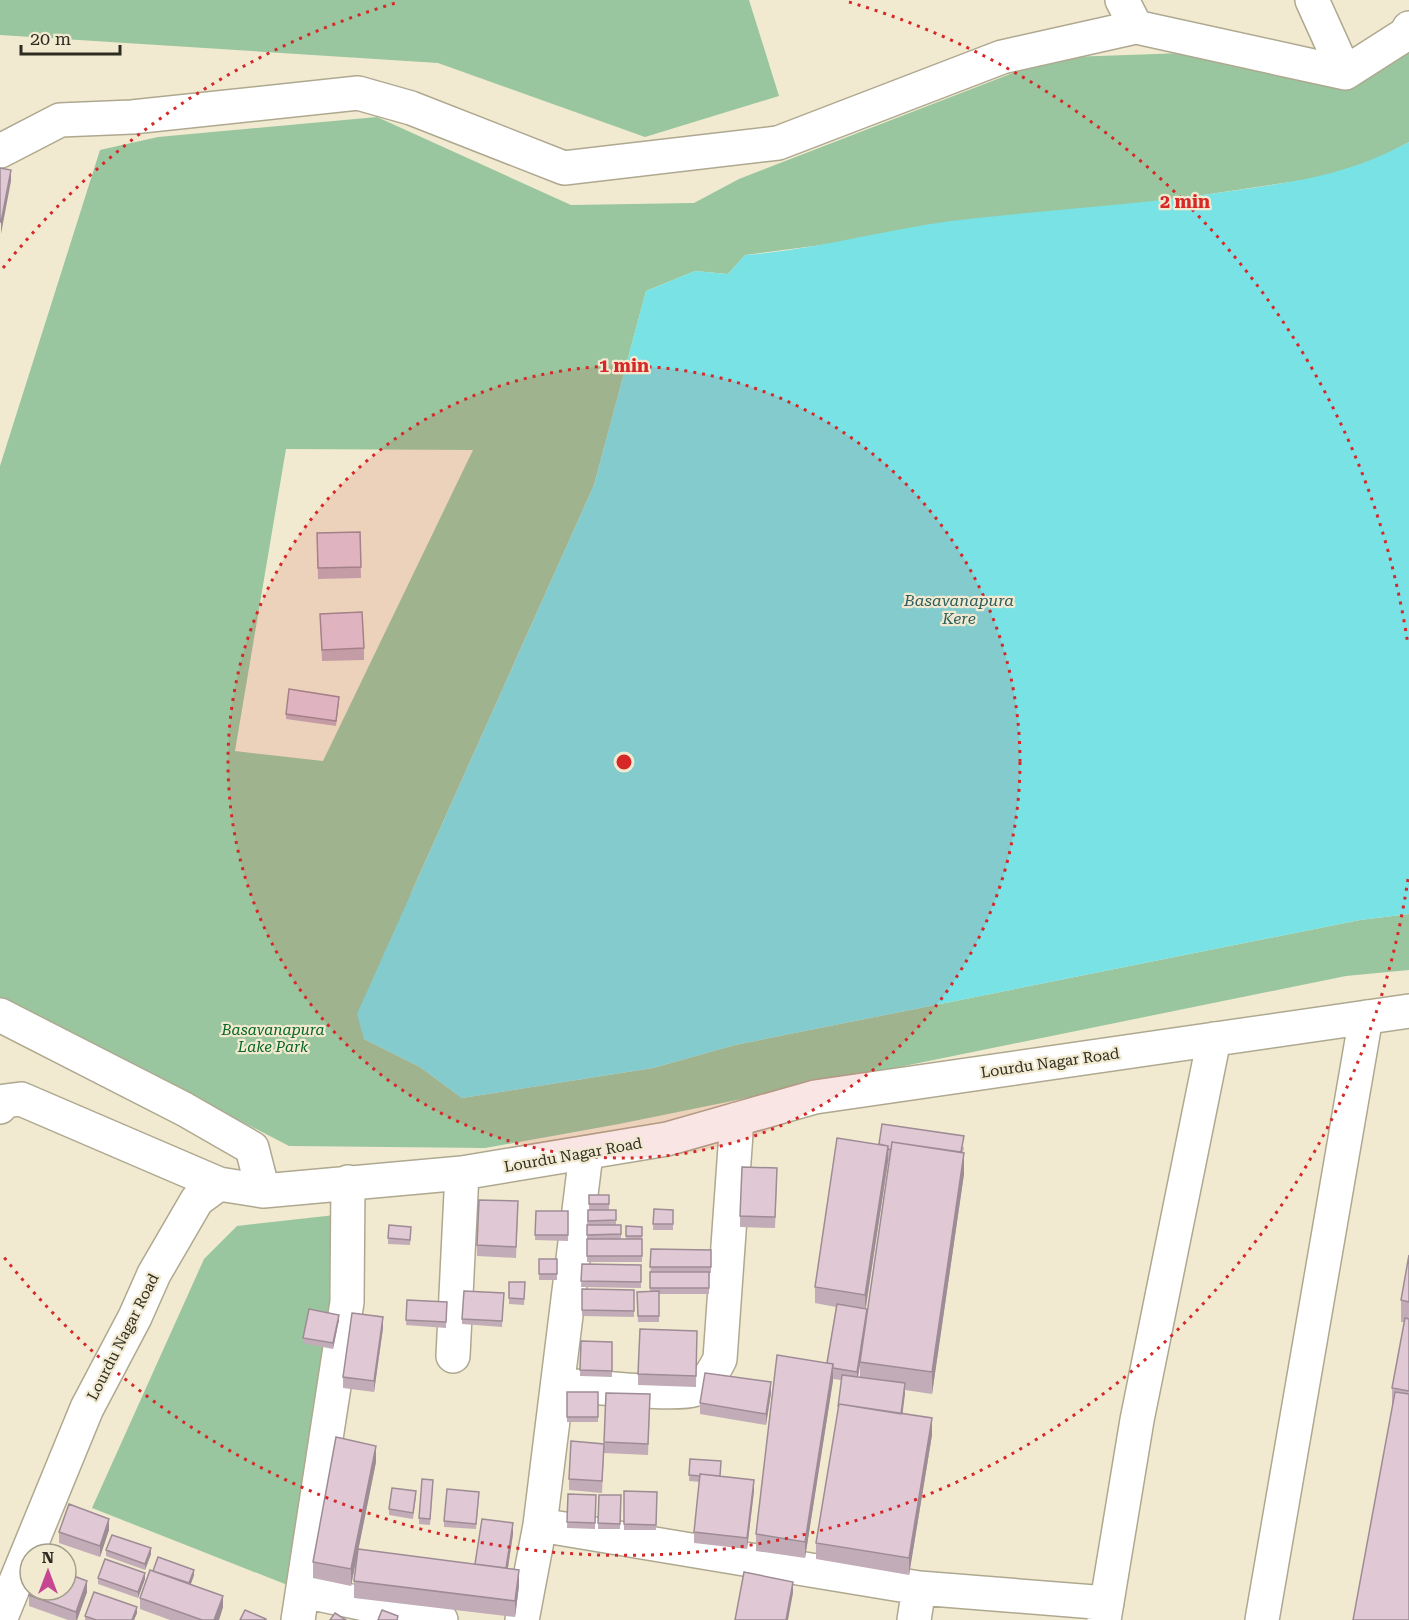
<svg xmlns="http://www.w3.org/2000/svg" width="1409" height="1620" viewBox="0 0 1409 1620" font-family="'Roboto Serif',serif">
  <rect width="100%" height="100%" fill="#f1ead0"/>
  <path fill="#99c69e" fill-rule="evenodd" d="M0,0H749L779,96L645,137L438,63L0,35Z
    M1184,53L1338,83L1409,53V142L1381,157L1324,177L1176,199L745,255L728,274L695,271L646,291L594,485L412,891L364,1039L420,1067L462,1098L653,1068L735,1045L1360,920L1409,914V970L1346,976L619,1124L485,1148L289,1146L154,1076L0,1016V466L100,150L158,137L377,117L571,205L694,203L739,179L1026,68L1070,57ZM286,449L473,450L323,761L235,751Z
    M362,1212L364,1291L295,1588L92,1508L204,1259L237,1226Z"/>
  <path fill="#79e2e5" d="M1409,142V914L1360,920L735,1045L653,1068L462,1098L420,1067L364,1039L357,1014L594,485L646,291L695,271L728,274L745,255C815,250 882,230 951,221C1044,210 1138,205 1231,191C1299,181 1348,175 1409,142Z"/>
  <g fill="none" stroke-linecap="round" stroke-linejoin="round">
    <g stroke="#afa890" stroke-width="36">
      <path id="minor" d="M1122,0L1136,27
        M1312,0L1345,73
        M0,151L60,120L132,117L358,93L411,108L564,168L778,143L1002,57L1136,27L1345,73L1406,34L1409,28
        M0,1015L184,1109L252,1148L263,1191
        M0,1107L5,1101L21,1099L219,1184
        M586,1154L540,1525L919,1588
        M453,1356L462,1173
        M559,1385C583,1386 676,1396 693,1390C707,1384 714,1371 720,1359L737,1119
        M303,1591L441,1620
        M0,1620L87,1408L135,1317L154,1274L197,1200L219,1184L263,1191L462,1173L667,1139L815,1097L1409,1011
        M298,1620L347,1302L348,1182
        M522,1620L540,1525
        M914,1620L919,1588L1107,1603
        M1104,1620L1137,1420L1214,1039
        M1262,1620L1366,1017"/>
    </g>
    <use href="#minor" stroke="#fff" stroke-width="33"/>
  </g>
  <path fill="#c2acb7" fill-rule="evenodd" d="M360,532L361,578L318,579L317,533Z
    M320,614L364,648V660L322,661Z
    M339,702L336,726L286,719V714Z
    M879,1144L964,1147L963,1153L964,1174L932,1394L905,1390L902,1414L932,1435L909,1575L816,1559V1543L838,1410L841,1380L833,1379L805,1558L756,1551V1534L827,1363L836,1307L815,1303V1287ZM888,1161H890L867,1314L866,1308ZM860,1363V1377H858Z
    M777,1179L775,1228L740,1227V1216Z
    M589,1195H609V1210H616V1225H621V1239H626V1226L642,1227V1262H587V1225L588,1210H589Z
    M654,1209L673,1210V1230H653Z
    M536,1211H568V1241L535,1240Z
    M518,1212L516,1258L477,1256V1245Z
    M411,1232L410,1245L388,1244V1238Z
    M651,1249L711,1250V1273H709V1294H659V1322H638L637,1292L650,1291Z
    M1409,1255V1620L1392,1404V1388L1404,1322H1401V1300Z
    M539,1259H557V1280H539Z
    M582,1264L641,1265V1288L581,1287Z
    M509,1282H525L524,1305L509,1304Z
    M582,1289L634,1290V1317L582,1316Z
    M504,1293L502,1327L462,1324V1319Z
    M407,1300L447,1302L446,1328L406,1325Z
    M339,1320L333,1349L303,1343V1338Z
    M383,1328L374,1392L343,1388V1377Z
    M697,1331L696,1387L638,1385V1374Z
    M581,1341L612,1342V1377L580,1376Z
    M567,1392H598V1422H567Z
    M606,1393L650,1405L648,1455L604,1453L602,1493L569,1490V1479L604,1444Z
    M771,1393L766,1425L700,1414V1403Z
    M690,1459L720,1476L754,1491L747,1549L694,1543V1532L700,1482L689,1481Z
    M376,1462L358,1550L475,1564L513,1534L508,1568L519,1586L515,1617L354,1598V1581L356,1560L351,1586L313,1578V1562Z
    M433,1485L430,1525L419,1524V1518Z
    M624,1491L657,1492L656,1530H624Z
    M568,1494L596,1495L595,1529L567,1528Z
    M599,1495H621L620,1529H598Z
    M416,1497L413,1519L389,1515V1509Z
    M479,1497L476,1529L444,1527V1521Z
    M109,1530L100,1557L59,1543V1532Z
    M106,1550L151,1554L145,1570L106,1556Z
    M153,1571L194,1575L191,1584L223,1607L219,1620H170L140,1609V1598Z
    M98,1578L145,1579L138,1598L98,1584Z
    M87,1592L77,1620H68L29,1606V1595Z
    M137,1613L134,1620H85V1616Z"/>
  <path fill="#9e8c95" d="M11,170V181L1,234V222Z
    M888,1146V1162L865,1311V1295Z
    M964,1153V1174L932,1394V1372Z
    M867,1309V1320L857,1383V1372Z
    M339,1315V1320L333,1349V1343Z
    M383,1317V1328L374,1392V1381Z
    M833,1364V1381L805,1558V1542Z
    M771,1382V1393L766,1425V1414Z
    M905,1383V1394L901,1426V1414Z
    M932,1418V1435L909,1575V1558Z
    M376,1446V1462L351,1586V1569Z
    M754,1480V1491L747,1549V1538Z
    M109,1519V1530L100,1557V1546Z
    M513,1523V1534L506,1580V1568Z
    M151,1548V1554L145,1570V1564Z
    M194,1570V1575L189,1589V1583Z
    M519,1570V1586L515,1617V1601Z
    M145,1573V1579L138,1598V1592Z
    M87,1581V1592L77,1620H76V1612Z
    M793,1582V1593L788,1620H786Z
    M223,1596V1607L219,1620H214Z
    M137,1607V1613L134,1620H132Z"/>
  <path fill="#e1c8d5" stroke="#9e8c95" stroke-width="1.5" d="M0,168L11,170L1,222H0Z
    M360,532L361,567L318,568L317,533Z
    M362,612L364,648L322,650L320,614Z
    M289,689L339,697L336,721L286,714Z
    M882,1124L964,1136L961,1152L892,1142L891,1150L888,1149V1146L879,1144Z
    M837,1138L888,1146L865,1295L815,1287Z
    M892,1142L964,1153L932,1372L860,1362Z
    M742,1167L777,1168L775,1217L740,1216Z
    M589,1195H609V1204H589Z
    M479,1200L518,1201L516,1247L477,1245Z
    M654,1209L673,1210V1224H653Z
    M588,1210H616V1220L588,1221Z
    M536,1211H568V1235H535Z
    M389,1225L411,1227L410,1240L388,1238Z
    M587,1225H621V1234L587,1235Z
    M626,1226L642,1227V1236H626Z
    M587,1239H642V1256H587Z
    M651,1249L711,1250V1267H650Z
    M1409,1255V1302L1401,1300Z
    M539,1259H557V1274H539Z
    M582,1264L641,1265V1282L581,1281Z
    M650,1272H709V1288H650Z
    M509,1282H525L524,1299L509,1298Z
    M582,1289L634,1290V1311L582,1310Z
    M464,1291L504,1293L502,1321L462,1319Z
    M659,1291V1316H638L637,1292Z
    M407,1300L447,1302L446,1322L406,1320Z
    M837,1304L867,1309L857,1372L833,1368V1364L827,1363Z
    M309,1309L339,1315L333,1343L303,1338Z
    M352,1313L383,1317L374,1381L343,1377Z
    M1405,1318L1409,1319V1391L1392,1388Z
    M640,1329L697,1331L696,1376L638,1374Z
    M581,1341L612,1342V1371L580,1370Z
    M777,1355L833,1364L805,1542L756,1534Z
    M705,1373L771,1382L766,1414L700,1403Z
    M842,1375L905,1383L901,1414L839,1404L838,1407Z
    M567,1392H598V1417H567Z
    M1395,1392L1409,1394V1620H1353Z
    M606,1393L650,1394L648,1444L604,1442Z
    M839,1404L932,1418L909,1558L816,1543Z
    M336,1437L376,1446L351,1569L313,1562Z
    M571,1441L604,1444L602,1481L569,1479Z
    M690,1459L721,1461L720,1476L700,1474V1476L689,1475Z
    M700,1474L754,1480L747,1538L694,1532Z
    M422,1479L433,1480L430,1519L419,1518Z
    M392,1488L416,1491L413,1513L389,1509Z
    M447,1489L479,1492L476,1524L444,1521Z
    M624,1491L657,1492L656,1525L624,1524Z
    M568,1494L596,1495L595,1523L567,1522Z
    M599,1495H621L620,1524L598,1523Z
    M69,1504L109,1519L100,1546L59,1532Z
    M482,1519L513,1523L506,1568L475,1564Z
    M112,1535L151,1548L145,1564L106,1550Z
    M358,1549L519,1570L515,1601L354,1581Z
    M158,1557L194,1570L189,1583L153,1571Z
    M105,1559L145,1573L138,1592L98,1578Z
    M150,1570L223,1596L214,1620H202L140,1598Z
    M744,1572L793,1582L786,1620H735Z
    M66,1573L87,1581L76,1612L29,1595L31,1590H66Z
    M94,1592L137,1607L132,1620H96L85,1616Z
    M245,1610L266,1619V1620H240Z
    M382,1610L398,1616L397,1620H378Z
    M335,1613L346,1620H330Z"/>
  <circle cx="624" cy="762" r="396" fill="#d62828" fill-opacity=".12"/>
  <g fill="none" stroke="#d62828" stroke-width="3" stroke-dasharray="3 6">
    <circle cx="624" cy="762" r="396"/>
    <path d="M1408 879A793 793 0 0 1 3 1256M3 268A793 793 0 0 1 399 2M849 2A793 793 0 0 1 1408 645"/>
  </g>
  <g text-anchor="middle" stroke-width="4.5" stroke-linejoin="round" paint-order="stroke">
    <g font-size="15" font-style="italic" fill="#056626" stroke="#f1ead0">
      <text x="273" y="1035">Basavanapura<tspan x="273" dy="17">Lake Park</tspan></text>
    </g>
    <g font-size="15" fill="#2e2b21" stroke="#f1ead0">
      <text transform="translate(1050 1063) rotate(-8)" y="5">Lourdu Nagar Road</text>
      <text transform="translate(573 1155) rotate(-10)" y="5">Lourdu Nagar Road</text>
      <text transform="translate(123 1337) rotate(-63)" y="5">Lourdu Nagar Road</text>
    </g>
    <g font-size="16" font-style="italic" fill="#2e5d5e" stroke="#f1ead0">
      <text x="959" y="606">Basavanapura<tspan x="959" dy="18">Kere</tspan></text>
    </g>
  </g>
  <circle cx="624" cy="762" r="9" fill="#d62828" stroke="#f1ead0" stroke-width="3"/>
  <g font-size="18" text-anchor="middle" font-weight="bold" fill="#d62828" stroke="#f1ead0" stroke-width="4.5" stroke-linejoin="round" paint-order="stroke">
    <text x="1185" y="208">2 min</text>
    <text x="624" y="372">1 min</text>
  </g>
  <g transform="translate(48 1572)"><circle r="28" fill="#f1ead0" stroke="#a39e8a" stroke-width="1.5"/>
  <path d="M0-4.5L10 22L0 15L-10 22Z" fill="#c64692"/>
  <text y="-9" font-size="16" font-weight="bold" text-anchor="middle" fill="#2e2b21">N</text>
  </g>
  <path d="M21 45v9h99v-9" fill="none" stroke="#2e2b21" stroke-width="3"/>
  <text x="30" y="45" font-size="18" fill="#2e2b21" stroke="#f1ead0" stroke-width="4.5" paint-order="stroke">20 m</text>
</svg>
